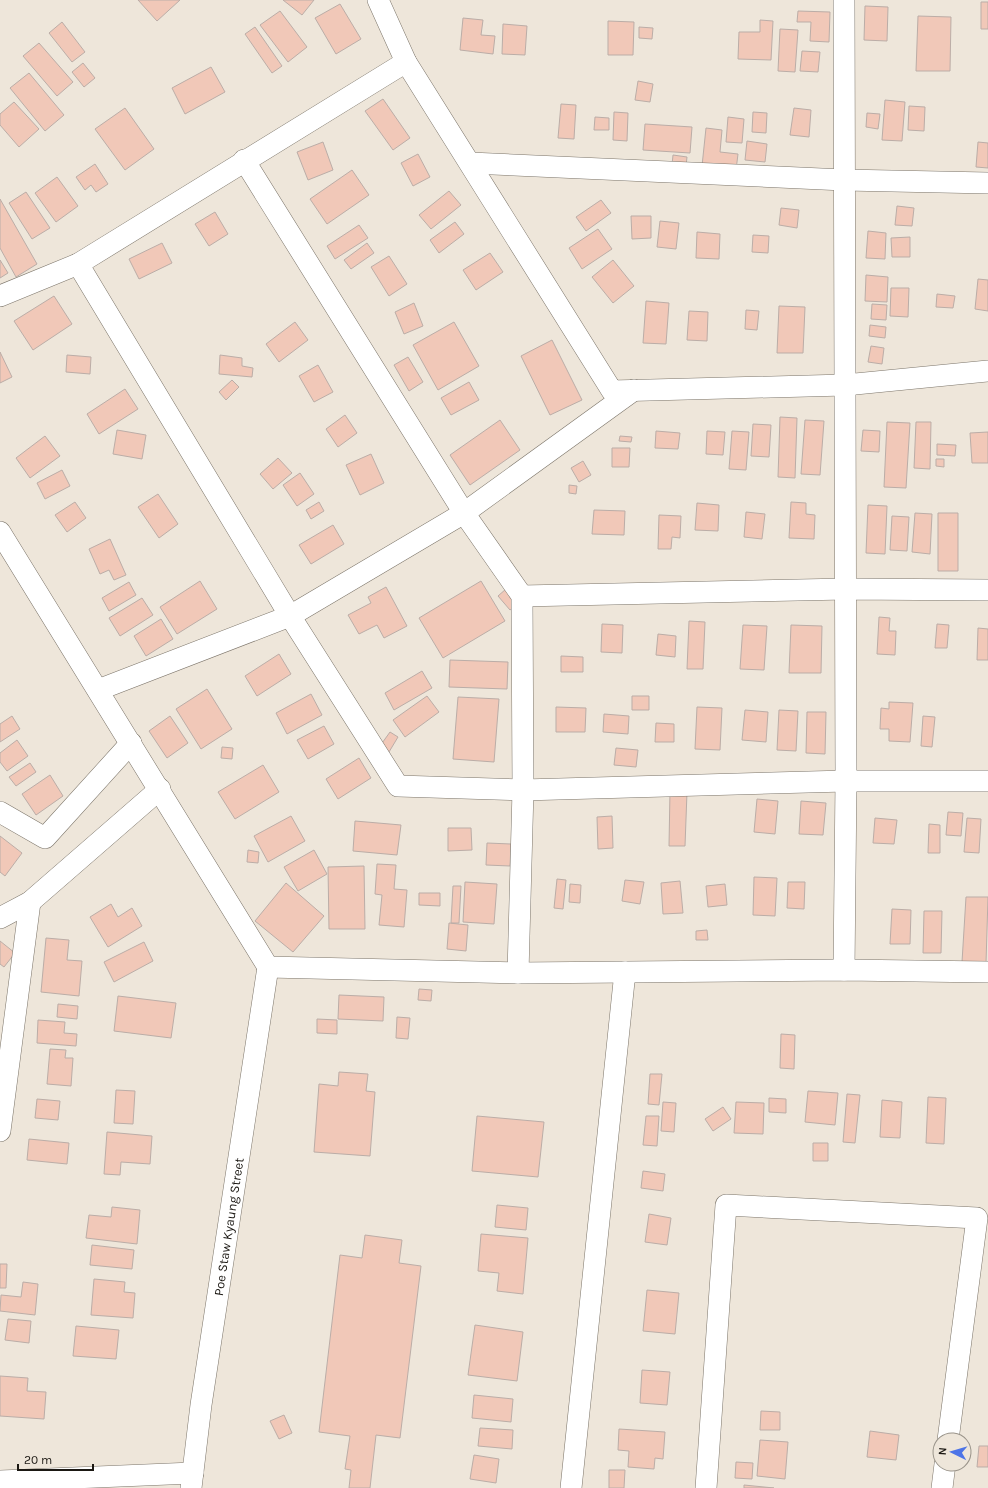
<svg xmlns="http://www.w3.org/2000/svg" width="988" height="1488" viewBox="0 0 988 1488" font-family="Karla,sans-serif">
  <rect width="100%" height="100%" fill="#eee6da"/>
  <path fill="#f1c8b8" stroke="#bbada7" d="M138,0H180L157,21Z
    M283,0H314L302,15Z
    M981,2H988V29H981Z
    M340,4L361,39L336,54L315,18Z
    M865,6L888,7L887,41L864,40Z
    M280,11L307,47L288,62L260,25Z
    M798,11L830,12L829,42L810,41L811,22H797Z
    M918,16L951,17L950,71H916Z
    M463,18L483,20L481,35L495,36L493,54L460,50Z
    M760,20L773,21L771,60L738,59L739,32H760Z
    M608,21L634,22L633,55H608Z
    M62,22L85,52L72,62L49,33Z
    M503,24L527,26L525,55L502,54Z
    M255,27L282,66L272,73L245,34Z
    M639,27L653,28L652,39L639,38Z
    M780,29L798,30L795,72L778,71Z
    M39,43L73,82L57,96L23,56Z
    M802,51L820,52L818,72L800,71Z
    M83,63L95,78L84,87L72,72Z
    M211,67L225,92L185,114L172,88Z
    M29,73L64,115L45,131L10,88Z
    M638,81L653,84L650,102L635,100Z
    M383,99L410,138L393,150L365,111Z
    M885,100L905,102L902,141L882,140Z
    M14,102L39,129L19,147L0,125V114Z
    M561,104L576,105L574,139L558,138Z
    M909,106L925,107L924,131L908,130Z
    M125,108L154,149L125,170L95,129Z
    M794,108L811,110L809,137L790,135Z
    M614,112L628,113L627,141L613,140Z
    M753,112L767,113L766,133L752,132Z
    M867,113L880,114L878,129L866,127Z
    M595,117L609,118V130H594Z
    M728,117L744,119L742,143L726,142Z
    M645,124L692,127L690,153L643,150Z
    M706,128L722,130L720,152L738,154L736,170L702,166Z
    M747,141L767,144L765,162L745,160Z
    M323,142L333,170L308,180L297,152Z
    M978,142L988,143V168L976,167Z
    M418,154L430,177L413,186L401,163Z
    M673,155L687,157L686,166L672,165Z
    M95,164L108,184L96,192L91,185L85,190L76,177Z
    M352,170L369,195L327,224L310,199Z
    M57,177L78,206L56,222L35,193Z
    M449,191L461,205L431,229L419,215Z
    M26,192L50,228L32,239L9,203Z
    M0,199L37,264L16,277L0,248Z
    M601,200L611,213L586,231L576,217Z
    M897,206L914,208L912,226L895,225Z
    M781,208L799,210L797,228L779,225Z
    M215,212L228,234L209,246L195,224Z
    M631,216H651V238L632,239Z
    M660,221L679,223L676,249L657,247Z
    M455,222L464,234L439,253L430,240Z
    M359,225L368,238L335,259L327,246Z
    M598,229L612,249L582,269L569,248Z
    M868,231L886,233L885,259L866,258Z
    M697,232L720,234L719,259L696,258Z
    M753,235L769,236L768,253L752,252Z
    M910,237V257H892L891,238Z
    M162,243L172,263L139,279L129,259Z
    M367,243L374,253L351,269L344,260Z
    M490,253L503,272L476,290L463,270Z
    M389,256L407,284L389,296L371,267Z
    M0,260L8,273L0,278Z
    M613,260L634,286L613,303L592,277Z
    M866,275L888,277L887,302L865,301Z
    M978,279L988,280V311L975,309Z
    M891,288H909L908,317L890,316Z
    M937,294L955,296L953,308L936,307Z
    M54,296L72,324L33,350L14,321Z
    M646,301L669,303L666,344L643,343Z
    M414,303L423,326L404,334L395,312Z
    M872,304L887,305L886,320L871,319Z
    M779,306L805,307L803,353H777Z
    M746,310L759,311L757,330L745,329Z
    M689,311L708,312L707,341L687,340Z
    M295,322L308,340L279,362L266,344Z
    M454,322L479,366L438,390L413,345Z
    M870,325L886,327L885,338L869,336Z
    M552,340L582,400L550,415L521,356Z
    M871,346L884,348L882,364L868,362Z
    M0,352L12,377L0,383Z
    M67,355L91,357L90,374L66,372Z
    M220,355L242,358V366L253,368L252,377L219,374Z
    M408,357L423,382L409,391L394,365Z
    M318,365L333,392L314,402L299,376Z
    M232,380L239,387L226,400L219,392Z
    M469,382L479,400L451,415L441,398Z
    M125,389L138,409L99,434L87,414Z
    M345,415L357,433L338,447L326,429Z
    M780,417L797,418L795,478L778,477Z
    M500,420L520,450L470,485L450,455Z
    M805,420L824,421L820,475L801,474Z
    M887,422L910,423L906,488L884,487Z
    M916,422H931L930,469L914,468Z
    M753,424L771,425L769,457L751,456Z
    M117,430L146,435L142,459L113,454Z
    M863,430L880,431L879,452L861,451Z
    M656,431L680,433L678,449L655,448Z
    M707,431L725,432L723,455L706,454Z
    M732,431L749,432L746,470L729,469Z
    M988,432V463H972L970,433Z
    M45,436L60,456L30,478L16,458Z
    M620,436L632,437L631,442L619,441Z
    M937,444L956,445L955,456L937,455Z
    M612,448H630L629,467H612Z
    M371,454L384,483L360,495L346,465Z
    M278,458L292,473L273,489L260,474Z
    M936,459H944V467L936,466Z
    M583,461L591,475L579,482L571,468Z
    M62,470L70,486L45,499L37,483Z
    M300,473L314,494L297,506L283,485Z
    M569,485L577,486L576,494L569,493Z
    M158,494L178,524L159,538L138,507Z
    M75,502L86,518L67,532L55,515Z
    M319,502L324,511L311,519L306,510Z
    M791,502L806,503V514L815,515L814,539L789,538Z
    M697,503L719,505L718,531L695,530Z
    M868,505L887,506L885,554L866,553Z
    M594,510L625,511L624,535L592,534Z
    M746,512L765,514L762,539L744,537Z
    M915,513L932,514L930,554L912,552Z
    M938,513H958V571H938Z
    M659,515L681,516L680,538L672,537L671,549H658Z
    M892,516L909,517L907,551L890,550Z
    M333,525L344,544L311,564L299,545Z
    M110,539L126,575L114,580L109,570L100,574L89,549Z
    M200,581L217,609L177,634L160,607Z
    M481,581L505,621L443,658L419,618Z
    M129,582L136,595L109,611L102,598Z
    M386,587L407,626L384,638L377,625L359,634L348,615L371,603L368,597Z
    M506,589L518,604L510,610L498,596Z
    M142,598L153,615L120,636L109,618Z
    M879,617L890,618L889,631H896L895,655L877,654Z
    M161,619L173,639L146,656L134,636Z
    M689,621L705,622L703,669H687Z
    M602,624L623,625L622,653L601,652Z
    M937,624L949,625L947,648H935Z
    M743,625L767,626L764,670L740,669Z
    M791,625L822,626L821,673H789Z
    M978,628L988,629V660H977Z
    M658,634L676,636L675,657L656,655Z
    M279,654L291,674L257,696L245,676Z
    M561,656L583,657V672H561Z
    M450,660L508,662L507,689L449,687Z
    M422,671L432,688L394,710L385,693Z
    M207,689L232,729L201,749L176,709Z
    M311,694L322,715L287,734L276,713Z
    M427,696L439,712L405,737L393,720Z
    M632,696H649V710H632Z
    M458,697L499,699L494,762L453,759Z
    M889,702L913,703L910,742L889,741V729H880L881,708L889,709Z
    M556,707L586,708L585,732H556Z
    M697,707L722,708L720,750L695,749Z
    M745,710L768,712L766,742L742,740Z
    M779,710L798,711L796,751L777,750Z
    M807,712H826L825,754L806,753Z
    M604,714L629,716L628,734L603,732Z
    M12,716L20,729L0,742V724Z
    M170,716L188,743L167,758L149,731Z
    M923,716L935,717L932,747L921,746Z
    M656,723L674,724V742H655Z
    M324,726L334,744L308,759L297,740Z
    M390,732L398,737L389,752L380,746Z
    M17,740L28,756L7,771L0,762V753Z
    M222,747L233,748L232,759L221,758Z
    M616,748L638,750L636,767L614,765Z
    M359,758L371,778L338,799L326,779Z
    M30,763L36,772L16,786L9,777Z
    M263,765L279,792L235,819L218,792Z
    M50,775L63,796L36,815L22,794Z
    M670,791L687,792L685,846H669Z
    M757,799L778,801L775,834L754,832Z
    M801,801L826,803L823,835L799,834Z
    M948,812L963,813L961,836L946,835Z
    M291,816L305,841L268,862L254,836Z
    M612,816L613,848L598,849L597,817Z
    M875,818L897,820L894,844L873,843Z
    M967,818L981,819L979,853L964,852Z
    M355,821L401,825L397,855L353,851Z
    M929,824L940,825V853H928Z
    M448,828H471L472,850L448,851Z
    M0,836L22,853L5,876L0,872Z
    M487,843L511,844L510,866L486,865Z
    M248,850L259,852L258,863L247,862Z
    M314,850L327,874L298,891L284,867Z
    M377,864L396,865L394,889L407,890L404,927L379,925L382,895L375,894Z
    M364,866L365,929H329L328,867Z
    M754,877L777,878L775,916L753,915Z
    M557,879L566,880L563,909L554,908Z
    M625,880L644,882L640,904L622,901Z
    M680,881L683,913L663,914L661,883Z
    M465,882L497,884L494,924L463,922Z
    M788,882H805L804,909L787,908Z
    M286,883L324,916L293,952L255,921Z
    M570,884L581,885L580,903L569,902Z
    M725,884L727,905L708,907L706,886Z
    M453,886H461L459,923H451Z
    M419,893H440V906L419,905Z
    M966,897H988L986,963L962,962Z
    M111,904L118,917L132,908L142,926L108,947L90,917Z
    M892,909L911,910L910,944H890Z
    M924,911H942L941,953H923Z
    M449,923L468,925L466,951L447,949Z
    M707,930L708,940H696V931Z
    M46,938L69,940L67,960L82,961L79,996L41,992Z
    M0,941L15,953L4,967L0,964Z
    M144,942L153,961L114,982L104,962Z
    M419,989L432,990L431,1001L418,1000Z
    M339,995L384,997L383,1021L338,1019Z
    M118,996L176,1003L171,1038L114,1031Z
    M58,1004L78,1006L77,1019L57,1017Z
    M397,1017L410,1018L408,1039L396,1038Z
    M317,1019L337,1020V1034L317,1033Z
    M38,1020L65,1022L64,1033L77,1034L76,1046L37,1043Z
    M781,1034L795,1035L794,1069L780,1068Z
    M50,1049L66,1050L65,1058H73L71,1086L47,1084Z
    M339,1072L368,1074L366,1091L375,1092L370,1156L314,1152L319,1084L338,1086Z
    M650,1074H662L659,1105L648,1104Z
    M116,1090L135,1091L133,1124L114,1123Z
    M808,1091L838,1093L835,1125L805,1122Z
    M847,1094L860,1095L855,1143L843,1142Z
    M928,1097L946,1098L944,1144L926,1143Z
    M769,1098L786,1099V1113L769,1112Z
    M37,1099L60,1101L58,1120L35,1118Z
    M882,1100L902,1102L900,1138L880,1137Z
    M663,1102L676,1103L674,1132L661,1131Z
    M736,1102L764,1103L763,1134L734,1133Z
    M723,1107L731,1119L713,1131L705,1119Z
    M477,1116L544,1122L538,1177L472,1171Z
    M646,1116H659L657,1146L643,1145Z
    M107,1132L152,1136L150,1164L121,1162L120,1175L104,1174Z
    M29,1139L69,1143L67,1164L27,1160Z
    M813,1143H828V1161H813Z
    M643,1171L665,1174L663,1191L641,1188Z
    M497,1205L528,1208L526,1230L495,1227Z
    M112,1207L140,1210L137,1244L86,1238L89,1215L111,1217Z
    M649,1214L671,1218L667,1245L645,1242Z
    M481,1234L528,1238L523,1294L497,1291L499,1273L478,1271Z
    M365,1235L402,1240L399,1263L421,1266L400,1438L376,1435L370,1488H349L351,1470L345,1469L350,1436L319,1432L340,1255L362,1258Z
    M92,1245L134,1250L132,1269L90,1265Z
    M0,1264H7L6,1288H0Z
    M94,1279L125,1282L124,1292L135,1293L133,1318L91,1315Z
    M23,1282L38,1284L35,1315L0,1311L1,1295L21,1297Z
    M647,1290L679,1293L675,1334L643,1331Z
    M8,1319L31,1321L29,1343L5,1340Z
    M475,1325L523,1332L517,1381L468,1375Z
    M76,1326L119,1330L116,1359L73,1356Z
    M642,1370L670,1372L667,1405L640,1403Z
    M0,1376L28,1378L27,1391L46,1392L44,1419L0,1416Z
    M474,1395L513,1399L511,1422L472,1418Z
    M761,1411L780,1412V1430H760Z
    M284,1415L292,1433L279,1439L270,1421Z
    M480,1428L513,1430L512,1449L478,1446Z
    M619,1429L665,1432L663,1459L655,1458L654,1469L628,1467L629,1451L618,1450Z
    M870,1431L899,1435L896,1460L867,1457Z
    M760,1440L788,1442L785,1479L757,1476Z
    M979,1446H988V1467H977Z
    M474,1455L499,1459L496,1483L470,1479Z
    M736,1462L753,1463L752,1479L735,1478Z
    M609,1470H625L624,1488H609Z
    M744,1485L774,1488H744Z"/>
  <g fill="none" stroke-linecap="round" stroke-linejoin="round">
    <g stroke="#7c756a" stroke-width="22">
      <g id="street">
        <path d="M378,0L406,62L612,391L845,385L988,371"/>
        <path d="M844,0L846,781L844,970"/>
        <path d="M244,160L464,513L522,596L523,790L518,973"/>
        <path d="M470,163L844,180L988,183"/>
        <path d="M78,264L290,616L398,786L523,790L846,781H988"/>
        <path d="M0,296L78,264L406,62"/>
        <path d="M0,532L268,967L518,973L844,970L988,972"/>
        <path d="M522,596L846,589L988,590"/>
        <path d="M98,690L290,616L464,513L634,390"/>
        <path d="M0,812L45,838L131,743"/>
        <path d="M0,918L30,902L160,789"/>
        <path d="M0,1131L30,902"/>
        <path d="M0,1481L193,1473"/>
        <path id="s1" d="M191,1488L201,1405L268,967"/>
        <path d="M571,1488L625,972"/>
        <path d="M706,1488L726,1205L977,1218L948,1440"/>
        <path d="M942,1488L945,1464"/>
      </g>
    </g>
    <use href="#street" stroke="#fff" stroke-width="21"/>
  </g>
  <g text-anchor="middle" stroke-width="3" stroke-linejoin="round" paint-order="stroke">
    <g font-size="13" fill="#1b1813" stroke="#eee6da">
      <text dy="5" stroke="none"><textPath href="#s1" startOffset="264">Poe Staw Kyaung Street</textPath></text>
    </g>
  </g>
  <g transform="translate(952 1452) rotate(275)"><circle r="19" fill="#eee6da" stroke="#9a948a"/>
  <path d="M0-3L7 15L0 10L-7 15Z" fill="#4d74e7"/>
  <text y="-6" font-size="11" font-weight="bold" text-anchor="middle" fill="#1b1813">N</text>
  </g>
  <path d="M18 1464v6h75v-6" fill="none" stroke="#1b1813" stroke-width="2"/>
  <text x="24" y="1464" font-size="12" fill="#1b1813" stroke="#eee6da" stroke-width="3" paint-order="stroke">20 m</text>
</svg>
